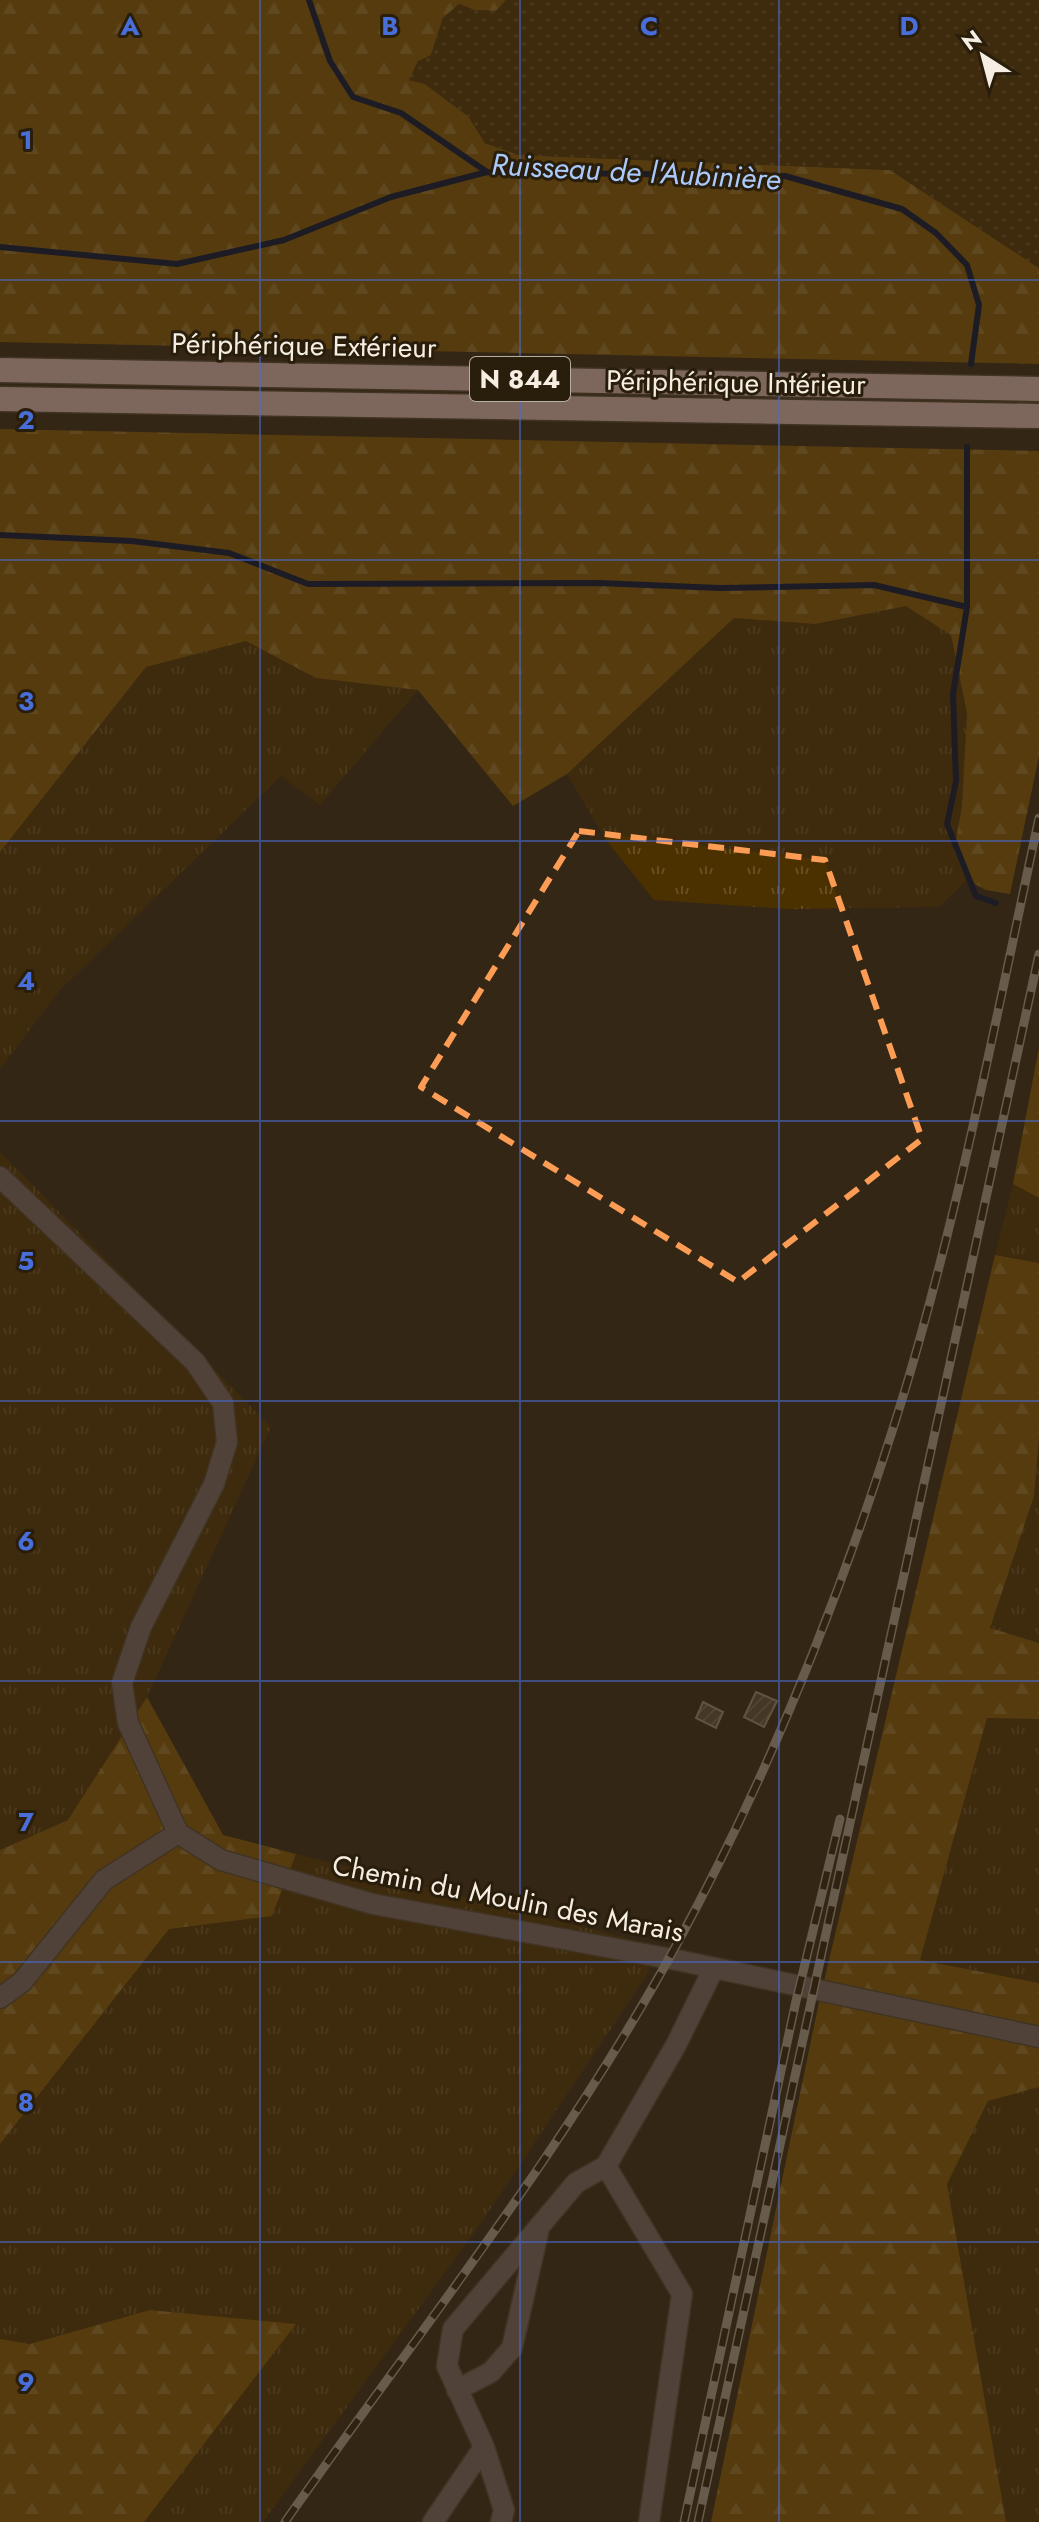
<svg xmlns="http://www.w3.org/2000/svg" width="1039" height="2522" viewBox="0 0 1039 2522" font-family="Jost,sans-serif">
  <defs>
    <pattern id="grass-tufts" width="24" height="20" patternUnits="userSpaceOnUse" patternTransform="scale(2)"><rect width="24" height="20" fill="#4b3000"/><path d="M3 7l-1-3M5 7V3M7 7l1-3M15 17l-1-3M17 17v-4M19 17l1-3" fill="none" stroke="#664e25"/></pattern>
    <pattern id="forest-firs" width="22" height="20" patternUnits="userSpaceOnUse" patternTransform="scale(2)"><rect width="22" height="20" fill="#7f5606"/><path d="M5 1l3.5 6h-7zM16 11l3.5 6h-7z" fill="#926f2a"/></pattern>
    <pattern id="park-dots" width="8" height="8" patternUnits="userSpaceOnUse" patternTransform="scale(2)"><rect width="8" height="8" fill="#4b3000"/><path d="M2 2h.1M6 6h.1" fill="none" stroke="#664e25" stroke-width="1.8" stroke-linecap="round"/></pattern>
    <pattern id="building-hatch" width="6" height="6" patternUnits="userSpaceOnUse" patternTransform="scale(2)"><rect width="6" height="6" fill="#5a4c39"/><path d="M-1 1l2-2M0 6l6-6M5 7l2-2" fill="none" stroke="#726655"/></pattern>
  </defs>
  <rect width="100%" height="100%" fill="#342715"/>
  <path fill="url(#grass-tufts)" d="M906,606L951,635L967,713L962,806L954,850L967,880L939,907L788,909L654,900L606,840L567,774L734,618L815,624Z
    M246,641L316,678L418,690L320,805L281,776L60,990L0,1069V852L146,667Z
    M0,1152L271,1427L147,1697L68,1820L0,1850Z
    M1013,1184L1039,1198V1263L995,1255Z
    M1039,1438V1643L990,1628L1034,1496Z
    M987,1718L1039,1719V1983L920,1960Z
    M296,1854L657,1946L648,1973L481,2223L263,2522H144L295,2325L150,2310L30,2344L0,2339V2144L169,1929L272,1916Z
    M1039,2087V2522H1006L947,2184L988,2101Z"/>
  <path fill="url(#forest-firs)" d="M0,0H506L496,11L474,10L459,4L443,18L431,55L410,80L425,84L468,116L485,143L518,155L890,170L1039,268V364L0,342Z
    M0,429L1039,451V756L1010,894L986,890L967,880L954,850L962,806L967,713L951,635L906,606L815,624L734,618L567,774L513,806L418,690L316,678L246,641L146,667L0,852Z
    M1039,1048V1198L1013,1184Z
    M995,1255L1039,1263V1438L1034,1496L990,1628L1039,1643V1719L987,1718L920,1960L1039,1983V2087L988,2101L947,2184L1006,2522H711L818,2007Z
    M147,1697L223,1835L296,1854L272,1916L169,1929L0,2144V1850L68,1820Z
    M150,2310L296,2324L144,2522H0V2339L30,2344Z"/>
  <path fill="url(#park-dots)" d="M506,0H1039V268L890,170L518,155L485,143L468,116L425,84L409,80L418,61L431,55L443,18L460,4L474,10L496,11Z"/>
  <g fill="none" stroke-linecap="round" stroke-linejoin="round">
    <path stroke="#001136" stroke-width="6" d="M309,0L330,61L353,97L401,113L487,172L785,176L902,209L936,233L967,265L979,305L971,364
      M0,247L177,264L284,240L391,197L487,172
      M967,447V607L953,694L956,781L947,824L976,896L996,903
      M0,535L132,541L229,553L308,584L599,583L720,588L874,585L967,607"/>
  </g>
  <path fill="url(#building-hatch)" stroke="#9a8a75" stroke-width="2" d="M756,1692L777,1701L764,1727L744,1717Z
    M703,1702L723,1712L716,1728L696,1718Z"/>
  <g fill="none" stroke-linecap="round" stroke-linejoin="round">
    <g stroke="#4f4332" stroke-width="23">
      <path id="minor" d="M0,1177L195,1362L223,1403L227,1442L214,1484L141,1627L122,1683L128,1723L178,1833L221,1860L373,1904L682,1961L1039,2037
        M0,1998L22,1982L104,1880L178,1833
        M606,2166L682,2294L649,2522
        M457,2390L491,2372L512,2348L538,2233
        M433,2522L484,2447
        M501,2522L504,2510L484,2447L447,2366L453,2329L576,2183L606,2166L676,2045L714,1968"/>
    </g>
    <g stroke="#4f4332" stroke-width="27">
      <path id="highway" d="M0,370L1039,389
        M0,399L1039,416"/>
    </g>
    <use href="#minor" stroke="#716563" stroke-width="20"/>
    <use href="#highway" stroke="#d5b7b2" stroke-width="24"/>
    <g stroke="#a59b8c" stroke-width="9">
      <path id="rail" d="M285,2522C419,2331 567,2147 678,1942C773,1767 847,1580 905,1390C961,1203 998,1009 1039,818
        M684,2522L796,2001L840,1819
        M698,2522L1039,954"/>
    </g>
    <use href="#rail" stroke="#291d0b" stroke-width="6" stroke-dasharray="18" stroke-linecap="butt"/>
  </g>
  <path d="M0 0H1039V2522H0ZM579,831L825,860L922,1139L738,1282L421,1087Z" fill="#342715" fill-opacity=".55" fill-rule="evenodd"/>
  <path fill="none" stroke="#fd9d55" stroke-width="6" stroke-dasharray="16 10" stroke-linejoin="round" d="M579,831L825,860L922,1139L738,1282L421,1087Z"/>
  <path fill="none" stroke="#486eda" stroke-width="2" stroke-opacity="0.55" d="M260,0V2522M520,0V2522M779,0V2522M0,280H1039M0,560H1039M0,841H1039M0,1121H1039M0,1401H1039M0,1681H1039M0,1962H1039M0,2242H1039"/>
  <g text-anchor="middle" stroke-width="6" stroke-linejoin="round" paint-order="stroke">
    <rect fill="#291d0b" stroke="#b8afa2" stroke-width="2" x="470" y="357" width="100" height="44" rx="6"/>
    <g font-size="26" font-weight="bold" fill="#f6eee2">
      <text x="520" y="388">N 844</text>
    </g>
    <g font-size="28" fill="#f6eee2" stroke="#291d0b">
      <text transform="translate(304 345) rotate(1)" y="10">Périphérique Extérieur</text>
      <text transform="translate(736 382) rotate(1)" y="10">Périphérique Intérieur</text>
      <text transform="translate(508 1898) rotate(11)" y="10">Chemin du Moulin des Marais</text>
    </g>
    <g font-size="30" font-style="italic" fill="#aacafb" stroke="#291d0b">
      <text transform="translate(636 172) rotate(3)" y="10">Ruisseau de l'Aubinière</text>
    </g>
  </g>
  <g font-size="26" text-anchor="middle" font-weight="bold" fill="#486eda" stroke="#291d0b" stroke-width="6" stroke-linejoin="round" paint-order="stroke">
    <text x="130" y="35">A</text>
    <text x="390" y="35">B</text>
    <text x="649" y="35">C</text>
    <text x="909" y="35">D</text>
    <text x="26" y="149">1</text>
    <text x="26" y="429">2</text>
    <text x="26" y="710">3</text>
    <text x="26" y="990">4</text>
    <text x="26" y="1270">5</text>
    <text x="26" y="1550">6</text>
    <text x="26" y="1831">7</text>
    <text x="26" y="2111">8</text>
    <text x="26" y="2391">9</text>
  </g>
  <g transform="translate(983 56) rotate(324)" stroke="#291d0b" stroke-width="6" paint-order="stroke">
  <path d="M0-6L14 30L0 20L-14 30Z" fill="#f6eee2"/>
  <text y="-12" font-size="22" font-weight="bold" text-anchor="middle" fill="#f6eee2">N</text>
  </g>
</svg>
